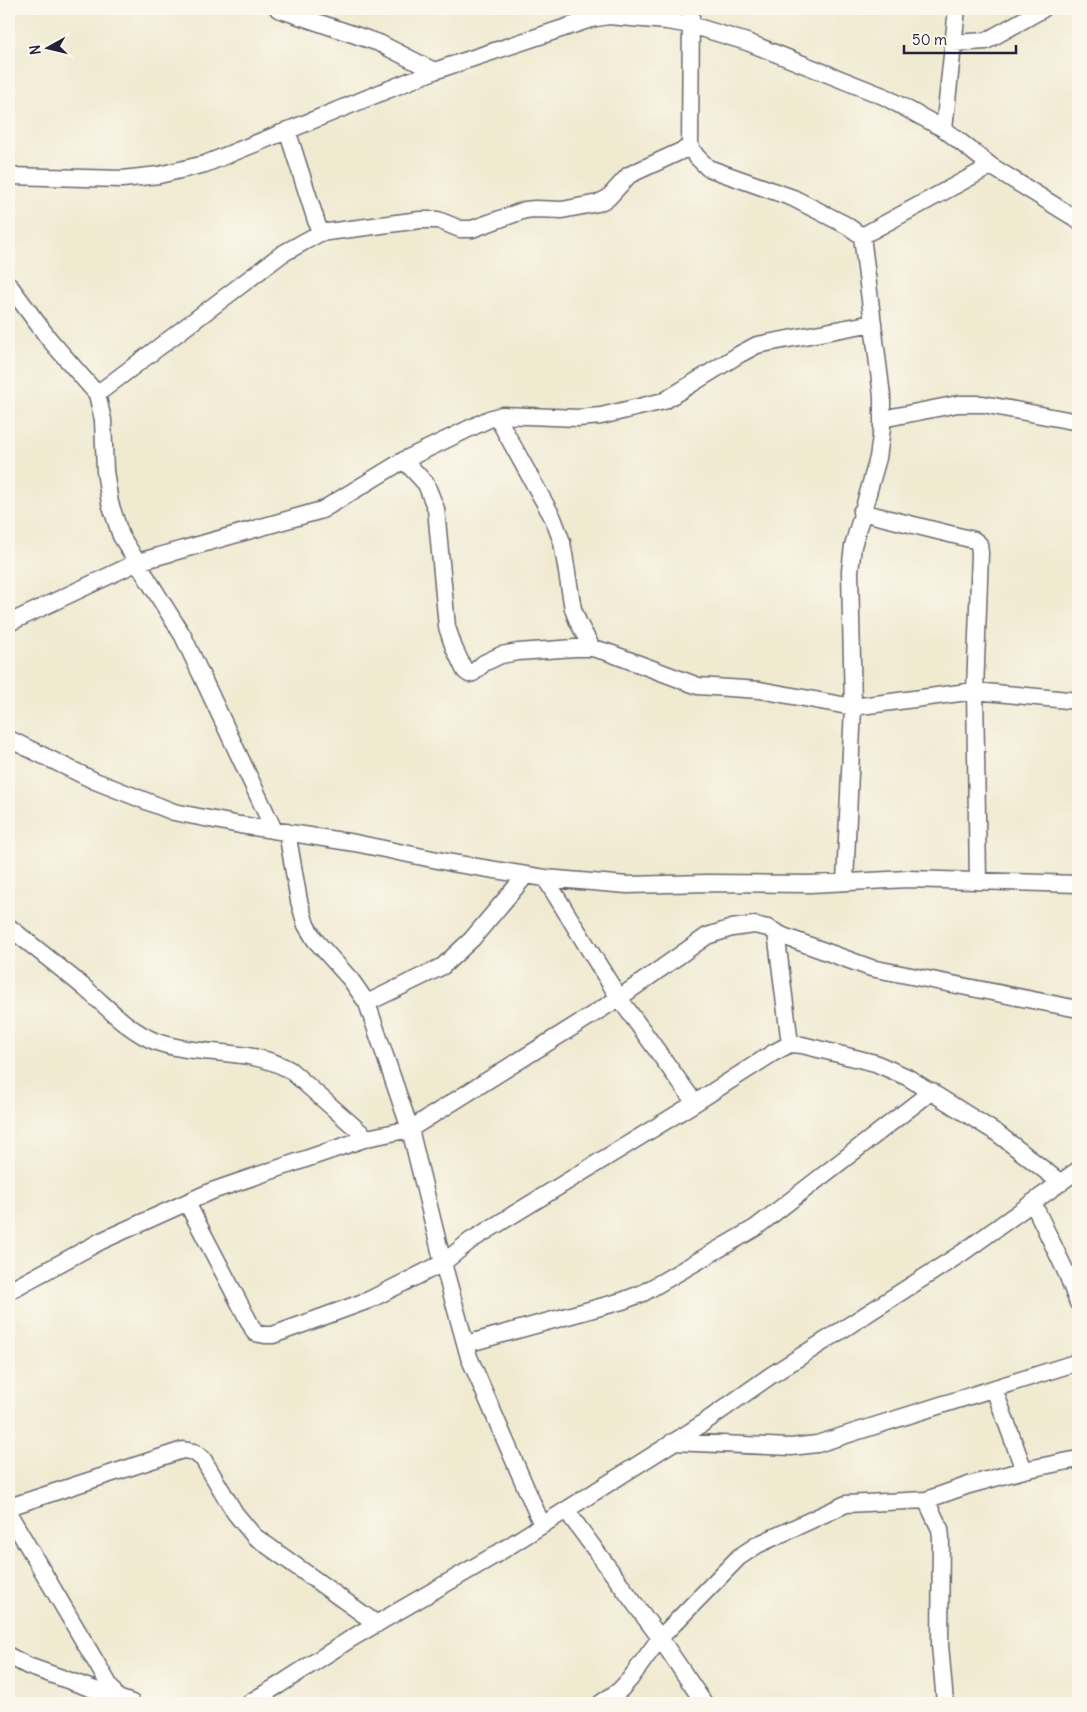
<svg xmlns="http://www.w3.org/2000/svg" width="1087" height="1712" viewBox="0 0 1087 1712" font-family="Delius,sans-serif">
  <rect width="100%" height="100%" fill="#fbf7ec"/>
  <filter id="ink" filterUnits="userSpaceOnUse"><feTurbulence type="fractalNoise" baseFrequency=".02" numOctaves="2"/><feDisplacementMap in="SourceGraphic" scale="10" xChannelSelector="R" yChannelSelector="G"/><feConvolveMatrix kernelMatrix="1 2 1 2 8 2 1 2 1" color-interpolation-filters="sRGB"/></filter>
  <filter id="wash" filterUnits="userSpaceOnUse"><feTurbulence type="fractalNoise" baseFrequency=".0096" numOctaves="4" result="noise"/><feDisplacementMap in="SourceGraphic" scale="20" xChannelSelector="R" yChannelSelector="G"/><feGaussianBlur stdDeviation="1.12" result="paint"/><feColorMatrix in="noise" values="0 0 0 0 0 0 0 0 0 0 0 0 0 0 0 0 0 1.4 0 .05"/><feComposite in="paint" operator="in"/></filter>
  <g filter="url(#wash)">
    <rect width="100%" height="100%" fill="#f0ead1"/>
  </g>
  <g filter="url(#ink)">
    <g fill="none" stroke-linecap="round" stroke-linejoin="round">
      <g stroke="#6a6870" stroke-width="19">
        <path id="minor" d="M278,9L379,43L434,71
          M691,9L690,147L697,157L708,168L793,198L846,225L862,236L882,396V428L878,458L853,546L850,571L853,707L845,882
          M953,43L986,41L1043,9
          M944,129L957,9
          M287,130L320,233
          M9,176L122,179L159,175L205,164L434,71L591,19L608,16L667,21L691,25L747,42L883,96L944,129L991,166L1078,220
          M862,236L991,166
          M9,285L49,339L97,394L103,420L105,471L110,503L121,536L183,636L274,830
          M97,394L282,254L320,233L420,220H438L460,229H472L525,210L535,209L562,210L598,203L608,198L629,175L690,147
          M497,417L553,518L562,542L573,609L578,622L592,648
          M882,419L958,404H983L1078,422
          M404,460L426,484L436,509L447,627L454,648L465,671L469,674L473,673L484,663L501,655L518,652L575,648H592L607,652L698,686L760,690L853,707L975,691L1078,701
          M861,512L974,540L979,544L980,553L975,691L978,881
          M9,623L138,562L322,510L404,460L489,419L502,415L578,418L601,416L664,401L740,354L757,345L873,323
          M9,739L95,781L174,812L240,825L355,843L452,863L545,878L627,885L707,883L810,884L908,879L1078,884
          M287,832L299,901L306,925L315,940L351,980L367,1003L410,1129L443,1263L469,1357L542,1525
          M545,878L619,998L695,1103
          M9,927C35,948 61,968 86,989C108,1008 130,1032 157,1042C199,1057 250,1047 290,1070L367,1138
          M776,932L790,1044
          M367,1003L443,966L472,939L526,875
          M187,1203L255,1333L265,1335H273L369,1300L443,1263L470,1241L695,1103L773,1053L790,1044L802,1045L875,1063L907,1077L997,1133L1061,1183
          M1033,1203L1067,1274L1078,1303
          M9,1291L101,1241L212,1191L367,1138L410,1129L619,998L707,936L732,928L754,925L768,928L783,936L871,968L1078,1009
          M466,1344L622,1301L643,1293L755,1228L932,1091
          M994,1389L1024,1470
          M672,1442L791,1447L817,1444L1078,1362
          M926,1500L940,1529L941,1538L940,1645L945,1703
          M9,1507L183,1450L194,1452L203,1459L235,1513L254,1536L377,1624
          M566,1510L660,1638L704,1703
          M9,1514L117,1698
          M9,1656L28,1666L132,1703
          M249,1703L279,1685L352,1638L495,1555L699,1426L770,1376L962,1253L1078,1170
          M601,1703L620,1690L630,1679L660,1638L739,1557L757,1545L846,1504L926,1500L969,1485L1024,1470L1078,1459"/>
      </g>
      <use href="#minor" stroke="#fff" stroke-width="16"/>
    </g>
  </g>
  <rect width="1087" height="1712" fill="none" stroke="#fbf7ec" stroke-width="30"/>
  <g transform="translate(48 48) rotate(262)" stroke="#fbf7ec" stroke-width="4" paint-order="stroke">
  <path d="M0-4L9 19L0 12L-9 19Z" fill="#22223b"/>
  <text y="-8" font-size="14" font-weight="bold" text-anchor="middle" fill="#22223b">N</text>
  </g>
  <path d="M904 45v8h112v-8" fill="none" stroke="#22223b" stroke-width="2.5"/>
  <text x="912" y="45" font-size="15" fill="#22223b" stroke="#fbf7ec" stroke-width="4" paint-order="stroke">50 m</text>
</svg>
